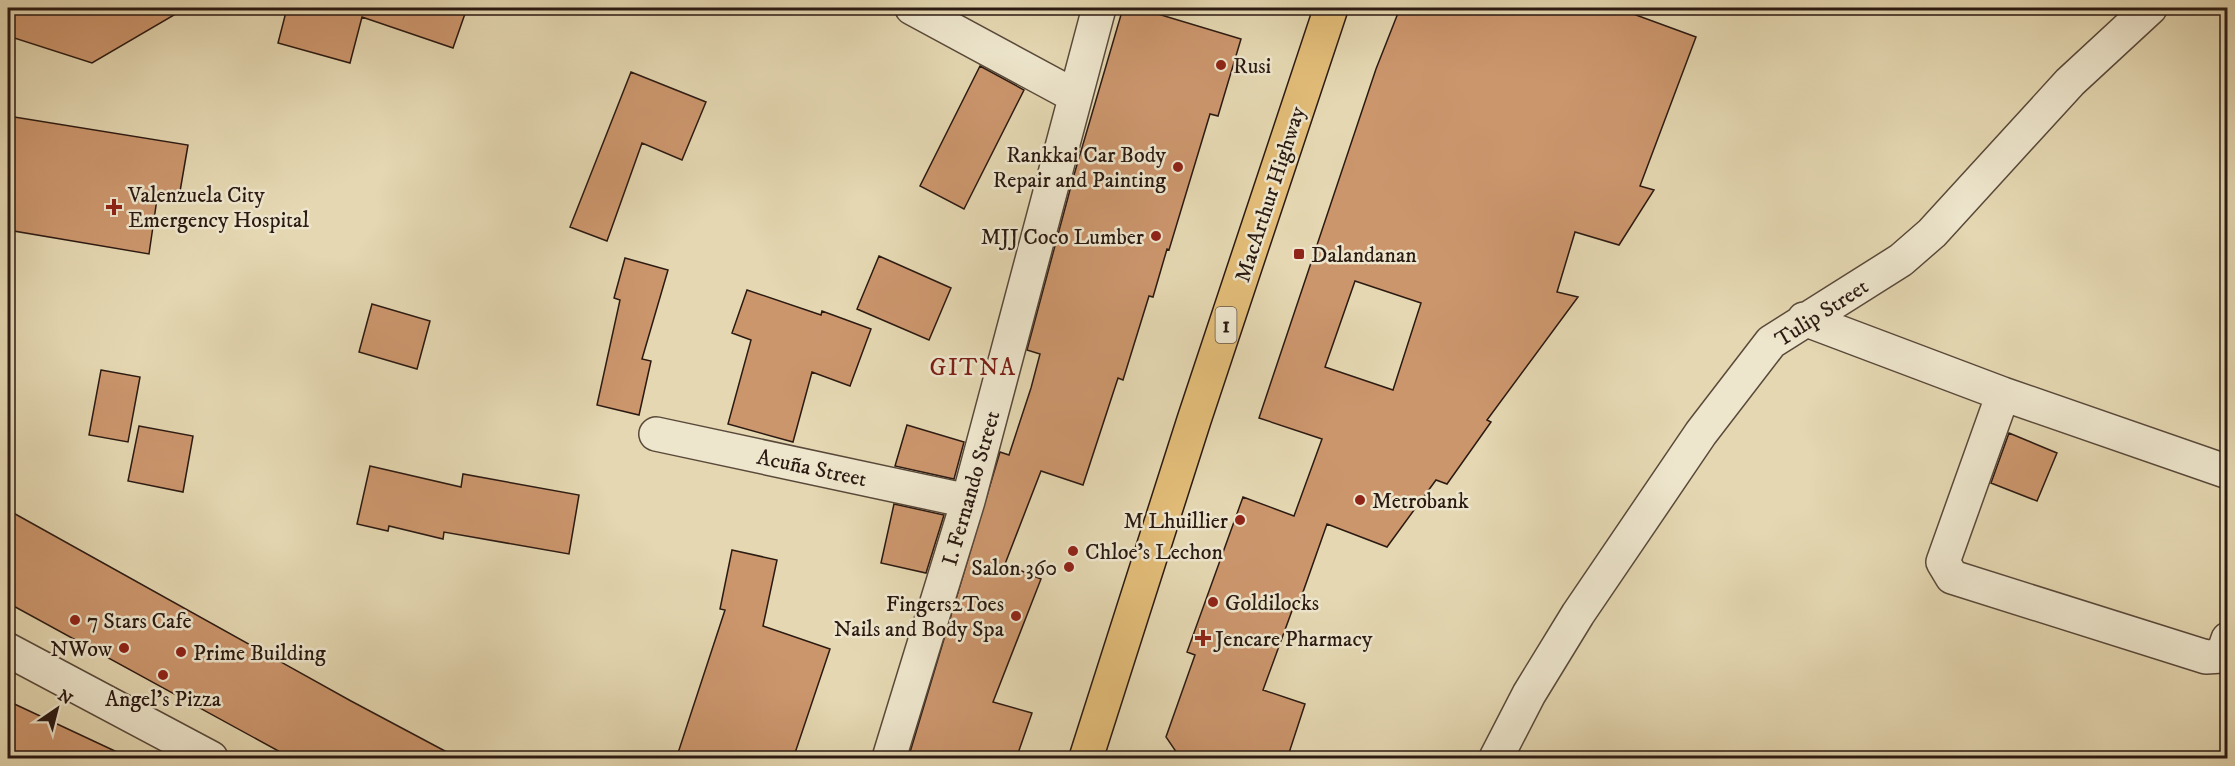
<svg xmlns="http://www.w3.org/2000/svg" width="2235" height="766" viewBox="0 0 2235 766" font-family="'IM FELL DW Pica',serif">
  <rect width="100%" height="100%" fill="#e4d7b1"/>
  <filter id="stains"><feTurbulence type="fractalNoise" baseFrequency=".00333" numOctaves="4"/><feColorMatrix values="0 0 0 0 .2 0 0 0 0 .09 0 0 0 0 .02 0 0 0 .5 -.17"/></filter>
  <radialGradient id="worn" r=".72"><stop offset=".6" stop-color="#630" stop-opacity="0"/><stop offset="1" stop-color="#630" stop-opacity=".3"/></radialGradient>
  <path fill="#cc966d" stroke="#2b1a12" stroke-width="1.5" fill-rule="evenodd" d="M8,8H186L92,63L8,36Z
    M287,8H467L453,48L362,17L350,63L278,43Z
    M1123,8H1138L1241,39L1218,116L1210,114L1169,250L1167,249L1153,297L1149,296L1123,380L1118,378L1083,485L1041,471L1005,564L1041,579L993,702L1032,713L1016,759H908L1000,452L1009,455L1031,388L1040,354L1027,350L1074,175Z
    M1400,8H1617L1696,37L1640,186L1654,190L1619,245L1575,232L1557,292L1578,297L1487,420L1491,422L1447,484L1436,480L1387,547L1327,524L1297,609L1293,608L1263,690L1305,704L1287,759H1181L1166,737L1195,655L1187,652L1243,497L1294,516L1322,439L1259,418L1376,69ZM1355,281L1421,303L1393,390L1325,367Z
    M980,66L1024,90L964,209L920,186Z
    M631,72L706,102L682,160L642,143L607,241L570,227Z
    M8,116L188,145L178,203L157,199L149,254L8,230Z
    M879,256L951,288L929,340L857,309Z
    M625,258L668,270L642,359L651,361L639,415L597,405L620,300L614,298Z
    M747,290L821,315L822,311L871,329L850,386L812,372L793,442L728,424L751,340L732,333Z
    M372,304L430,321L417,369L359,352Z
    M101,370L140,377L128,442L89,435Z
    M907,425L964,442L954,479L895,466Z
    M139,426L193,436L183,492L128,481Z
    M2009,433L2057,453L2037,501L1991,483Z
    M370,466L461,487L463,474L579,495L569,554L444,532L443,539L389,526L388,531L357,524Z
    M894,504L944,515L926,573L881,563Z
    M8,510L351,701L460,759H293L8,603Z
    M732,550L777,560L763,626L830,649L793,759H676L725,610L720,609Z
    M8,701L132,759H8Z"/>
  <g fill="none" stroke-linecap="round" stroke-linejoin="round">
    <g stroke="#59493a" stroke-width="36">
      <path id="minor" d="M912,8L1075,96
        M1804,319L2003,394L2228,472
        M2003,394L1943,562L1952,577L2206,657L2222,656L2228,639
        M656,434L968,501
        M889,758L968,501L1099,8
        M1496,758L1529,694L1578,614L1701,433L1771,342L1901,260L1932,233L2070,82L2150,8"/>
    </g>
    <g stroke="#59493a" stroke-width="36">
      <path id="tertiary" d="M8,650L211,758"/>
    </g>
    <g stroke="#2b1a12" stroke-width="36">
      <path id="trunk" d="M1086,758L1194,420L1331,8"/>
    </g>
    <use href="#minor" stroke="#ede5cc" stroke-width="33"/>
    <use href="#tertiary" stroke="#ede5cc" stroke-width="33"/>
    <use href="#trunk" stroke="#e2bc78" stroke-width="33"/>
  </g>
  <g fill="#8f2418" stroke="#ede5cc" stroke-width="2">
    <circle cx="1221" cy="65" r="6"/>
    <circle cx="1178" cy="167" r="6"/>
    <path d="M111 198h6v6h6v6h-6v6h-6v-6h-6v-6h6z"/>
    <circle cx="1156" cy="236" r="6"/>
    <rect x="1293" y="248" width="12" height="12" rx="3"/>
    <circle cx="1360" cy="500" r="6"/>
    <circle cx="1240" cy="520" r="6"/>
    <circle cx="1073" cy="551" r="6"/>
    <circle cx="1069" cy="567" r="6"/>
    <circle cx="1213" cy="602" r="6"/>
    <circle cx="1016" cy="616" r="6"/>
    <circle cx="75" cy="620" r="6"/>
    <path d="M1200 629h6v6h6v6h-6v6h-6v-6h-6v-6h6z"/>
    <circle cx="124" cy="648" r="6"/>
    <circle cx="181" cy="652" r="6"/>
    <circle cx="163" cy="675" r="6"/>
  </g>
  <g text-anchor="middle" stroke-width="5" stroke-linejoin="round" paint-order="stroke">
    <rect fill="#ede5cc" stroke="#65574a" stroke-width="1.5" x="1215.5" y="307" width="21" height="36" rx="4.5"/>
    <g font-size="21" font-weight="bold" fill="#2b1a12">
      <text x="1226" y="332">1</text>
    </g>
    <g font-size="22" fill="#2b1a12" stroke="#ede5cc" text-anchor="start">
      <text x="1233" y="73">Rusi</text>
      <text x="1166" y="162" text-anchor="end">Rankkai Car Body<tspan x="1166" dy="25">Repair and Painting</tspan></text>
      <text x="128" y="202">Valenzuela City<tspan x="128" dy="25">Emergency Hospital</tspan></text>
      <text x="1144" y="244" text-anchor="end">MJJ Coco Lumber</text>
      <text x="1311" y="262">Dalandanan</text>
      <text x="1372" y="508">Metrobank</text>
      <text x="1228" y="528" text-anchor="end">M Lhuillier</text>
      <text x="1085" y="559">Chloe's Lechon</text>
      <text x="1057" y="575" text-anchor="end">Salon 360</text>
      <text x="1225" y="610">Goldilocks</text>
      <text x="1004" y="611" text-anchor="end">Fingers2Toes<tspan x="1004" dy="25">Nails and Body Spa</tspan></text>
      <text x="87" y="628">7 Stars Cafe</text>
      <text x="1215" y="646">Jencare Pharmacy</text>
      <text x="112" y="656" text-anchor="end">NWow</text>
      <text x="193" y="660">Prime Building</text>
      <text x="163" y="706" text-anchor="middle">Angel's Pizza</text>
    </g>
    <g font-size="22" fill="#2b1a12" stroke="#ede5cc">
      <text transform="translate(1269 194) rotate(-72)" y="8">MacArthur Highway</text>
      <text transform="translate(1821 312) rotate(-33)" y="8">Tulip Street</text>
      <text transform="translate(812 467) rotate(12)" y="8">Acuña Street</text>
      <text transform="translate(970 488) rotate(-74)" y="8">I. Fernando Street</text>
    </g>
    <g font-size="24" letter-spacing="1.5" fill="#7a1f14" stroke="#ede5cc">
      <text x="973" y="375">GITNA</text>
    </g>
  </g>
  <rect width="2235" height="766" fill="none" stroke="#e4d7b1" stroke-width="30"/>
  <rect x="9" y="9" width="2217" height="748" fill="none" stroke="#2b1a12" stroke-width="3"/>
  <rect x="15" y="15" width="2205" height="736" fill="none" stroke="#2b1a12" stroke-width="1.5"/>
  <g transform="translate(57 709) rotate(35)" stroke="#ede5cc" stroke-width="4.5" paint-order="stroke">
  <path d="M0-4.5L10 22L0 15L-10 22Z" fill="#2b1a12"/>
  <text y="-9" font-size="16" font-weight="bold" text-anchor="middle" fill="#2b1a12">N</text>
  </g>
  <rect width="100%" height="100%" filter="url(#stains)"/>
  <rect width="100%" height="100%" fill="url(#worn)"/>
</svg>
